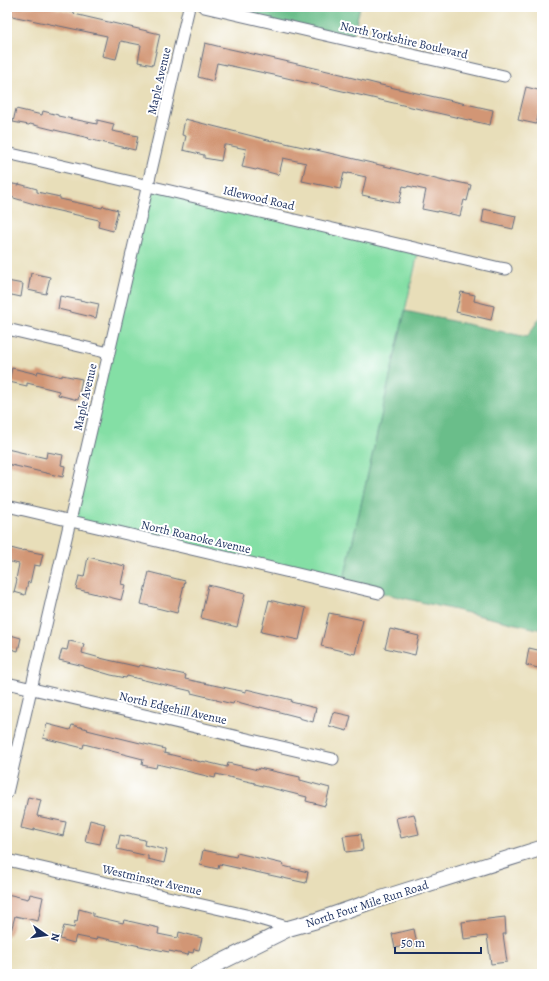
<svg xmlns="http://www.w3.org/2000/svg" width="549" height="981" viewBox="0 0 549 981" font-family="Alegreya,serif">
  <rect width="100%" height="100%" fill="#fff"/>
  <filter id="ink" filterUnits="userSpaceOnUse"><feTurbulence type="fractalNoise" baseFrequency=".025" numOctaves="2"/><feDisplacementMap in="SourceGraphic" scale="8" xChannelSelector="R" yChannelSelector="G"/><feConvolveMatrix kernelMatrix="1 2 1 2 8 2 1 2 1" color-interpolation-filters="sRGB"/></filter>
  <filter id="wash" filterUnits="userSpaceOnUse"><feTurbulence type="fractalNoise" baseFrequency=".012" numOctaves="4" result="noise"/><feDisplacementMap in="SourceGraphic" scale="16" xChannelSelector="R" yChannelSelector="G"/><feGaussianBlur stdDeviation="0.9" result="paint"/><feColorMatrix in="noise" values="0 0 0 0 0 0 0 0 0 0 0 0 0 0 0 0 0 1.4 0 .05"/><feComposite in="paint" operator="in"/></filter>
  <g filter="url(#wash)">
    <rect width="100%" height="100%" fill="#e8deb9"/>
    <path fill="#84dfa5" stroke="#508782" d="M148,186L419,249L343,584L70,521Z"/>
    <path fill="#6bbe8a" stroke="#437674" d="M204,7H360L352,41Z
      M405,311L527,337L542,315V630L343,584Z"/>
    <g id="blocks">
      <path fill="#d29675" d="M7,7H50L75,13L74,14L160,34L153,65L138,62L141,45L121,41L116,59L102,56L107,36L7,15Z
        M205,43L221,47L280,60L345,75V76L381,85L493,110L490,125L385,101L274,75L217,63L213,81L198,77Z
        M526,87L542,91V101L536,124L518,120Z
        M16,109L42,115L43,111L58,115V116L97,124V120L114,124L112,131L138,136L135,150L88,139L89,138L63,132L30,124L29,125L13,122Z
        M185,119L272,141V140L325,152L397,169L451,183L452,181L471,185L467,201L464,200L460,216L437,211V212L422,209L426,190L408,186V187L403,186L399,203L362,195L366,177L348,173V174L344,173L340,189L302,181L306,163L283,158L279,175L257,169L256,170L242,167L246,149L227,145H224L221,161L204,158V155L183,150L186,136L182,135Z
        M7,183L19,185V184L37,189V192L60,197V199L102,208L103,206L118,210L113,231L98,227L99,220L41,207V206L7,196Z
        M484,209L516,216L513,229L482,222Z
        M31,273L50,277L46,294L28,290Z
        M7,281L23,284L21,297L7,294Z
        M461,292L475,295L474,301L494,306L491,320L456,312Z
        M60,296L99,304L96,318L58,309Z
        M12,368L37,374L38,371L62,377V375L82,379L78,400L58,395L59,391L27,383V386L9,382Z
        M7,449L46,458L47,452L63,455L61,465L65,466L63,477L7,464Z
        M7,547L22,551L23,550L43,554L40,566L34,565L30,583L28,582L25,595L14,592L17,580L16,579L19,564L7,561Z
        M88,557L125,566L121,584L125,585L121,600L76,589L79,576L84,577Z
        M149,572L185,581L177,613L141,604Z
        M208,585L245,594L237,627L201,618Z
        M269,600L290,605V604L306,608L299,640L261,632Z
        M329,613L363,620L355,654L321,646Z
        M390,629L419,636L415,655L385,648Z
        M7,634L21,638L18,651L7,648Z
        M69,641L84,644L82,653L104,659L139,667L140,665L186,675L185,679L246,692V689L292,700L291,702L316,708L313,722L299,718V717L260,707V708L234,701L233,704L216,700V699L191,693V691L127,676L126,678L111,675L84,667V666L59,660L62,649L67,650Z
        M529,648L542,651V669L526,665Z
        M333,712L351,716L347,731L329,726Z
        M47,724L70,730L72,725L88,729L87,730L165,749L164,753L201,762L202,761L227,767L228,763L258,770L259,768L300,777V780L330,788L325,806L306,801L307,797L255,784V783L216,774L215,778L157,764L156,768L142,765L143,759L84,744L83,748L43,738Z
        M28,797L41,800L37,816L66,822L63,836L34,829V831L21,828Z
        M414,814L419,834L401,838L396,818Z
        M90,820L105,824L100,844L85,841Z
        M361,834L363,850L346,852L343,836Z
        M120,835L145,840L144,845L167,850L164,863L148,859V856L117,849Z
        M203,850L236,857L237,853L284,864L283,866L308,872L306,883L219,864L218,869L200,865Z
        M7,894L28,899V898H29L30,894L43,897L38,921L15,916L10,935L7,934Z
        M79,909L93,913V916L123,923L124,920L159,928L158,934L178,938L179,932L202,938L199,950L194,949L193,953L189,952L188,955L169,951V952L97,937L96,940L76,936L74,943L60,939L64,926L74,928L75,921L77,922Z
        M505,917L506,934H503L507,962L491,964L487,936L464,939L462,922Z
        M414,929L417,944L395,948L392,934Z"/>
    </g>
  </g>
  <g filter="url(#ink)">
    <use href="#blocks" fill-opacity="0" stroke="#636c7e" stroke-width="1"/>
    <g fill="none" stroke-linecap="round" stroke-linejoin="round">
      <g stroke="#636c7e" stroke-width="13">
        <path id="street" d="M204,7L504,76
          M7,153L500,268L506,269
          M7,329L109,353
          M7,506L379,593
          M7,683L333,759
          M7,793L189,7
          M7,860L246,915L290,928"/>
      </g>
      <g stroke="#636c7e" stroke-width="17">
        <path id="secondary" d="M197,974L290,928L315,921L367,903L542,848"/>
      </g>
      <use href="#street" stroke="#fff" stroke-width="11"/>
      <use href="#secondary" stroke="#fff" stroke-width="15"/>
    </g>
  </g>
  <g text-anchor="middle" stroke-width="4" stroke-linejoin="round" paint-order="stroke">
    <g font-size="12" fill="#1b2f5e" stroke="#fff">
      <text transform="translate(404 40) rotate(13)" y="4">North Yorkshire Boulevard</text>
      <text transform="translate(159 81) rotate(-77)" y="4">Maple Avenue</text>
      <text transform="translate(259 198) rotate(13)" y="4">Idlewood Road</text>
      <text transform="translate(85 397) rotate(-77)" y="4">Maple Avenue</text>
      <text transform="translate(196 537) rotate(13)" y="4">North Roanoke Avenue</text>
      <text transform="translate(173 708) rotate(13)" y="4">North Edgehill Avenue</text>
      <text transform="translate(152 880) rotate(13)" y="4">Westminster Avenue</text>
      <text transform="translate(367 904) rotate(-18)" y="4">North Four Mile Run Road</text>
    </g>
  </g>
  <rect width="549" height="981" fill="none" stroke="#fff" stroke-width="24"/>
  <g transform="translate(46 935) rotate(103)" stroke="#ffffff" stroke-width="3" paint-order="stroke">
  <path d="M0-3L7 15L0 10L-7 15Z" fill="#1b2f5e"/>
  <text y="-6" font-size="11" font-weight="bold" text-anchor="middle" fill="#1b2f5e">N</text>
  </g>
  <path d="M395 947v6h86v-6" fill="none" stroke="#1b2f5e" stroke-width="2"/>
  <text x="401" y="947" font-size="12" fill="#1b2f5e" stroke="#ffffff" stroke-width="3" paint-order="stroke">50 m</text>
</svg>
